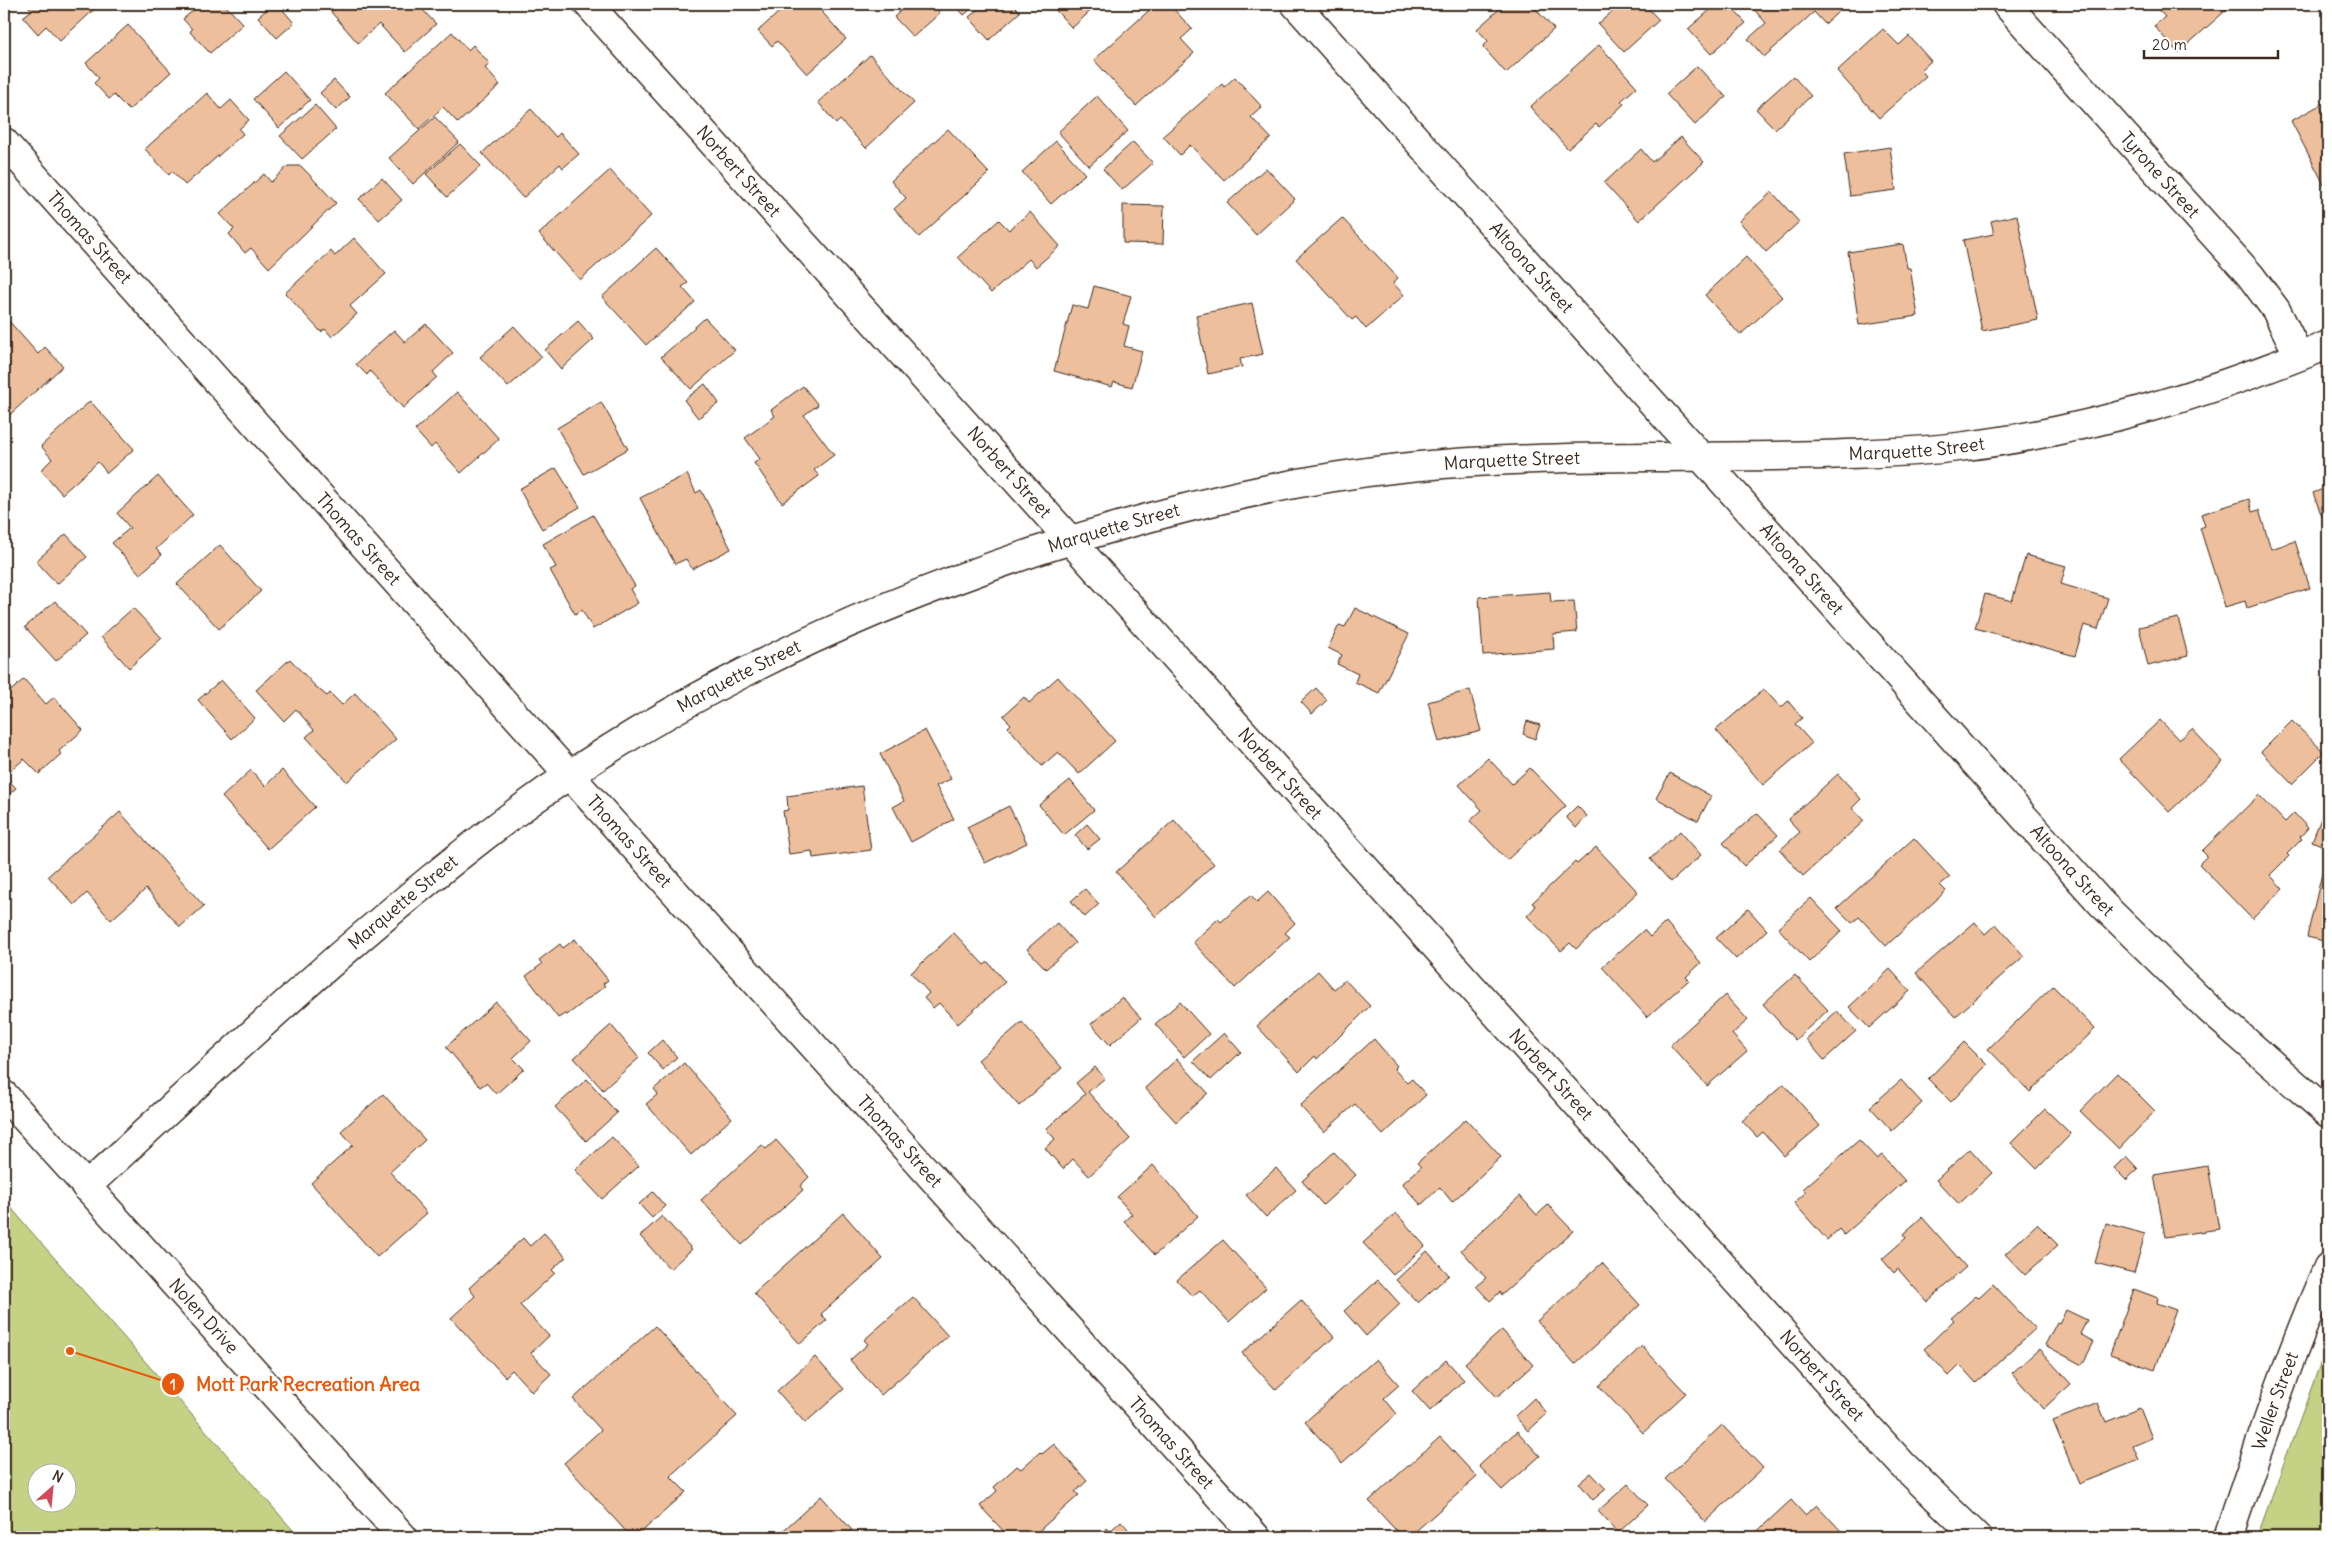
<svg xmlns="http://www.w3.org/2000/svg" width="2332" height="1541" viewBox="0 0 2332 1541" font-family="Delius,sans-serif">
  <rect width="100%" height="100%" fill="#fff"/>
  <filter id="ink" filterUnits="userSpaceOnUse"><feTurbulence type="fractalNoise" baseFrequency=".02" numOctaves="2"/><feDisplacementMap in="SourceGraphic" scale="10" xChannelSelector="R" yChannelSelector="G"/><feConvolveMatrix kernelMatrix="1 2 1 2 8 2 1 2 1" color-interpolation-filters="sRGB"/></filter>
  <g filter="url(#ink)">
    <path fill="#c5d185" stroke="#807e52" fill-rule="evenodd" d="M4,1199L29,1229L299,1537H4ZM38,1474H68V1504H38Z
      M2328,1342V1537H2257Z"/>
    <path fill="#edbf9d" stroke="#3b2a1e" d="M26,4H99V5L60,41L46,26L38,34L23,17L32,10Z
      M201,4H224L243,24L210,53L190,32L192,29L183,19Z
      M273,4H278L294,23L277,38L258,17Z
      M341,4H421L419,6L436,24L405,52L379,24L358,43L331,12Z
      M788,4H815L846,39L807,74L777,41L772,46L758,31Z
      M908,4H932L940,13L913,37L894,17Z
      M954,4H977L964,15Z
      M984,4H1012L1020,12L989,40L969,17Z
      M1050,4H1098L1072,28Z
      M1156,4H1169L1192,29L1181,39L1194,53L1136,106L1094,60Z
      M1505,4H1531L1554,29L1506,73L1483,47L1488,41L1477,29Z
      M1621,4H1644L1659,20L1624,52L1598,24Z
      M1717,4H1728L1746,23L1711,54L1688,29Z
      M1749,4H1847L1825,24L1814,12L1764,57L1748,39L1766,23Z
      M2153,4H2233L2178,53L2154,26L2165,17Z
      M128,25L171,72L129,110L114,95L109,99L94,83L99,78L86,63Z
      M1883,29L1899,45L1909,36L1931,61L1921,70L1926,76L1879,118L1837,71Z
      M452,32L468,50L473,45L490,64L485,68L500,85L458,123L443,107L419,129L385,93Z
      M1599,45L1637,87L1621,101L1624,104L1599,127L1596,124L1568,149L1530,107Z
      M870,55L914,103L866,148L840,120L836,124L818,102Z
      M1697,66L1726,97L1695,125L1666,94Z
      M284,71L310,100L279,128L253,99Z
      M1793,76L1811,96L1775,129L1756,109Z
      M1235,77L1262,107L1251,117L1271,138L1224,180L1190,145L1180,155L1163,136L1222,84L1224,87Z
      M334,80L350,97L336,110L320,93Z
      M207,93L221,109L231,100L249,120L239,129L243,134L185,185L172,171L169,175L145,149Z
      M1097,96L1128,131L1089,166L1058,132Z
      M315,105L336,129L302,159L280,136Z
      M2320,105L2323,113L2328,110V192L2291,121Z
      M531,109L556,137L560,133L579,154L563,168L560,164L523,198L482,153Z
      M435,117L459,142L413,184L389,158Z
      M948,129L989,173L919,237L894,209L906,198L891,181Z
      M1681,137L1704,162L1639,221L1604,183L1641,149L1652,162Z
      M1056,141L1085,174L1051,204L1022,172Z
      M1133,142L1153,163L1122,190L1103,169Z
      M460,144L481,166L447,197L426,174Z
      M1890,147L1896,190L1850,196L1844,154Z
      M288,166H301L336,203L269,268L251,248L245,253L229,234L234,229L220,214L264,174L271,182Z
      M1266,168L1295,199L1256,235L1227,203Z
      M610,170L651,216L580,280L539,234Z
      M382,178L402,200L379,220L359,199Z
      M1772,192L1799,222L1766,252L1739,221Z
      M1123,205L1164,206L1163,244L1123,243Z
      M1030,212L1060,246L1036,267L1029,259L991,293L958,257L999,220L1009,230Z
      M2017,215L2038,320L1982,331L1963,240L1994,234L1991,221Z
      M1342,218L1398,278L1393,283L1404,295L1366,329L1356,317L1352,320L1296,259Z
      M354,238L386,274L350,306L357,314L332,337L325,329L321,332L285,293L331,251L335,256Z
      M1903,244L1907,268H1910L1918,316L1859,325L1848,252Z
      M656,248L688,283L682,287L695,302L646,345L602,297Z
      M1746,257L1782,297L1740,335L1705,295Z
      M1094,286L1131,296L1123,324L1129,326L1124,346L1142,351L1132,387L1114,382L1112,387L1054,371L1072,305L1088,309Z
      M1252,303L1263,354L1240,359L1242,367L1208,374L1196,315Z
      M705,318L735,350L691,389L661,357Z
      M8,320L38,354L45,347L63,366L4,420V323Z
      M578,321L594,339L561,369L545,350Z
      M426,324L453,353L433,372L437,377L403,408L370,371L367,375L356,364L394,330L405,342Z
      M514,326L542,357L508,387L480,357Z
      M705,384L719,403L698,418L684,400Z
      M803,386L818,405L804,415L834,455L814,470L819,476L782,503L754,463L760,459L745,438L775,416L771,410Z
      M457,392L499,439L461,473L435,444L431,448L415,430Z
      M90,401L134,449L107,473L98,462L62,494L41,470L52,459L41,446Z
      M601,402L628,449L584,474L557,428Z
      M556,468L580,507L542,529L519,489Z
      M687,474L696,493L701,490L731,549L692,569L686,559L675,564L640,498Z
      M158,476L193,515L156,549L162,555L140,574L112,543L130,528L117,513Z
      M2328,487V532L2313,493Z
      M2249,499L2252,512L2259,510L2271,549L2295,541L2310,588L2247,608L2245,601L2225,607L2200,528L2205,526L2201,514Z
      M593,515L635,586L630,589L638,603L593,629L582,610L575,614L550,570L556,567L543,544Z
      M66,534L87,557L57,584L36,561Z
      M220,545L261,591L219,629L177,584Z
      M2026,555L2066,566L2061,584L2108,598L2098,629L2084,625L2075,656L1975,628L1985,594L2012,601Z
      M1550,592L1551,602L1574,601L1577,632L1553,634L1554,649L1483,655L1479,597Z
      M55,601L86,635L56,661L25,627Z
      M133,608L162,638L129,668L101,637Z
      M1355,608L1409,634L1379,693L1355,682L1358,674L1337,664L1342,655L1328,648L1339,625L1345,627Z
      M2178,618L2188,656L2148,666L2139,627Z
      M290,659L316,687L327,696L330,693L342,705L355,693L396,739L347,782L306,737L314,730L296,709L284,721L256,690Z
      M1058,677L1115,741L1079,774L1058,752L1042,766L1008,727L1011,724L1003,716L1024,697L1029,703Z
      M24,679L46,704L54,697L83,730L59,751L61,754L39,774L24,759L5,776L16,788L4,799V697Z
      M221,680L255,718L232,739L198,700Z
      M1316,688L1327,700L1312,714L1301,702Z
      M1764,689L1781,708L1788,701L1802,718L1795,724L1812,743L1763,785L1716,730Z
      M1470,690L1481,731L1439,742L1428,702Z
      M2160,720L2179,740L2192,729L2223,762L2169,812L2119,759Z
      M1527,721L1540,725L1535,739L1523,734Z
      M2292,721L2324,752L2292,784L2261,752Z
      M925,730L951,779L936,786L954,819L911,842L893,807L904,801L880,754Z
      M1488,758L1512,784L1530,768L1566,806L1507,860L1470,821L1482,810L1459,785Z
      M251,770L265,786L282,770L315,807L268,849L222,797Z
      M1670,773L1711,796L1698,821L1656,798Z
      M1838,774L1861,799L1852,808L1864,821L1803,876L1780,850L1800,832L1788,819Z
      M1070,780L1094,810L1064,835L1039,805Z
      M862,786L871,850L813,858L812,851L789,854L783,811L788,810L787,796Z
      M2259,795L2285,822L2294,813L2308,828L2300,837L2302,839L2287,854L2289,856L2270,875L2283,889L2252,919L2199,864L2207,856L2202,851Z
      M2328,801V848L2312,841Z
      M1009,806L1027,843L985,863L967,827Z
      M1577,806L1587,816L1576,828L1566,817Z
      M120,812L204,906L180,927L146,889L111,920L87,893L74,905L48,876Z
      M1757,813L1778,835L1744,866L1723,843Z
      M1174,820L1214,864L1156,917L1116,872Z
      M1087,824L1100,839L1087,849L1075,835Z
      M1680,831L1701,855L1671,882L1650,859Z
      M1914,838L1950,877L1940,885L1946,891L1886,946L1859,917L1852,923L1837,908Z
      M1596,847L1638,892L1576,949L1570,943L1561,951L1527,916L1536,906L1532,903L1575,862L1577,864Z
      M2323,869L2328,871V942L2307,937Z
      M1085,889L1099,904L1085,917L1071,901Z
      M1268,892L1295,923L1285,933L1290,937L1235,988L1193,942L1218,919L1221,922L1251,895L1257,902Z
      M1811,898L1842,931L1809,962L1778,928Z
      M1748,909L1767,930L1736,959L1716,938Z
      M1666,922L1701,963L1686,977L1689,980L1647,1017L1602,967L1644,930L1650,937Z
      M1975,922L1985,934L1996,924L2024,956L1955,1017L1916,973Z
      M1057,923L1075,943L1046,969L1027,949Z
      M954,933L984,965L988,962L1005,982L958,1024L939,1003L933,1008L924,998L929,993L911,973Z
      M575,939L608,980L603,984L605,986L567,1015L565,1014L558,1018L526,976L542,964L539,960L560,944L563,948Z
      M1890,969L1910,991L1869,1028L1849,1007Z
      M1318,971L1334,989L1345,980L1370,1006L1317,1059L1315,1056L1299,1072L1257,1026Z
      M1795,975L1828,1010L1795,1040L1763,1004Z
      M2053,986L2095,1029L2030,1092L1988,1049Z
      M1725,995L1748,1020L1732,1034L1747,1051L1707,1086L1670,1045Z
      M1122,997L1141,1018L1110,1045L1091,1024Z
      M496,1002L531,1041L513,1058L524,1069L496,1094L486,1083L480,1087L446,1047Z
      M1180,1002L1209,1034L1184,1057L1155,1024Z
      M1837,1011L1856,1031L1824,1060L1806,1039Z
      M1022,1022L1062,1068L1019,1106L978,1060Z
      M611,1025L639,1058L603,1090L574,1058Z
      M1224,1033L1241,1052L1211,1080L1193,1061Z
      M1374,1039L1397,1066L1394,1069L1407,1083L1412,1079L1426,1095L1383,1135L1355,1104L1324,1132L1300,1106Z
      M662,1040L677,1057L663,1070L648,1053Z
      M1964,1042L1987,1065L1951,1102L1928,1079Z
      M1177,1059L1208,1093L1176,1122L1145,1088Z
      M684,1063L732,1118L691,1155L646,1104L658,1094L654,1089Z
      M1095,1067L1105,1078L1088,1092L1130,1139L1089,1176L1073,1159L1063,1169L1045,1148L1055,1139L1046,1129L1085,1094L1076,1083Z
      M2117,1073L2155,1111L2119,1149L2080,1111Z
      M587,1079L617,1113L586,1141L555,1107Z
      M1901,1080L1922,1103L1892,1131L1870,1107Z
      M1784,1084L1820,1126L1784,1156L1763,1132L1757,1137L1742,1121Z
      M383,1094L425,1140L390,1172L427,1213L377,1257L311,1183L353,1145L341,1131Z
      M2045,1109L2071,1134L2037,1169L2011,1143Z
      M1466,1119L1501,1157L1452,1202L1440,1187L1421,1205L1402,1184L1421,1167L1417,1163Z
      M612,1137L639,1166L602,1199L575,1170Z
      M776,1140L809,1177L800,1186L803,1190L742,1245L701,1200L762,1145L766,1149Z
      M1859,1140L1877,1159L1882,1155L1905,1181L1844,1235L1839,1229L1827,1240L1794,1203L1806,1192L1803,1189Z
      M1970,1149L1992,1173L1959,1204L1936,1180Z
      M1334,1152L1356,1175L1323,1205L1302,1181Z
      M2126,1156L2138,1169L2126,1180L2114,1168Z
      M1153,1165L1198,1216L1155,1255L1124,1221L1132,1214L1117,1197Z
      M2208,1166L2219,1229L2165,1237L2154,1175Z
      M1276,1168L1296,1190L1266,1217L1246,1195Z
      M653,1192L665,1206L652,1218L639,1204Z
      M1520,1196L1537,1215L1548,1205L1573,1231L1502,1295L1500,1292L1490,1301L1476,1286L1486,1278L1461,1250Z
      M843,1213L883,1259L821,1314L827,1320L800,1344L754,1293Z
      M1396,1213L1425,1246L1393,1275L1363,1243Z
      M662,1216L692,1249L670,1269L640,1236Z
      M1922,1217L1966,1267L1927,1302L1898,1269L1894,1273L1882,1259L1906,1238L1903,1234Z
      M2106,1223L2145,1234L2134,1273L2095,1263Z
      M2037,1224L2058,1245L2025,1275L2005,1254Z
      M544,1233L566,1257L552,1270L555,1273L520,1305L549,1336L531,1353L551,1374L532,1392L512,1370L505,1377L451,1318L475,1296L469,1288L523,1238L530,1246Z
      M1223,1240L1266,1288L1229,1322L1200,1290L1192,1296L1177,1280Z
      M1427,1251L1449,1275L1418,1303L1396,1280Z
      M1602,1263L1640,1305L1575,1364L1537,1321Z
      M1378,1280L1400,1304L1366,1336L1344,1311Z
      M1993,1284L2035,1329L1976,1383L1960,1365L1949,1376L1924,1349L1954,1320L1951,1318L1976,1296L1978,1298Z
      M2134,1289L2158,1298L2157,1303L2176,1310L2155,1370L2110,1354Z
      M913,1297L948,1336L881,1395L850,1360L868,1344L864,1340Z
      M1301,1300L1334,1337L1276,1390L1242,1353Z
      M2066,1310L2087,1320L2080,1334L2094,1342L2082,1365L2045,1345L2057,1322L2059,1323Z
      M655,1326L737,1416L670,1476L686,1492L636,1537H631L564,1463L601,1430L573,1399Z
      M1502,1330L1533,1365L1497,1397L1465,1363Z
      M1642,1346L1686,1393L1643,1433L1599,1386Z
      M2039,1349L2071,1384L2043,1409L2012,1373Z
      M815,1357L844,1389L805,1423L777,1391Z
      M1376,1359L1399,1385L1384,1398L1397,1414L1342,1463L1305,1422Z
      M1446,1360L1464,1380L1430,1411L1412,1391Z
      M1534,1398L1547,1414L1528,1431L1515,1416Z
      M2098,1403L2106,1422L2140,1408L2152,1438L2133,1446L2139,1460L2079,1484L2053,1421Z
      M1722,1425L1763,1468L1705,1522L1665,1479Z
      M1517,1431L1540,1456L1502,1490L1479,1466Z
      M1440,1437L1477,1477L1409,1537H1402L1369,1501Z
      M1054,1444L1087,1481L1075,1492L1079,1495L1032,1537H1009L980,1506L997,1491L994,1487L1017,1466L1021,1469L1040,1452L1042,1454Z
      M1591,1473L1606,1489L1593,1500L1579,1483Z
      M1628,1484L1648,1505L1618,1533L1598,1511Z
      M821,1496L852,1530L844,1537H776Z
      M1791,1500L1805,1515L1817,1505L1842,1532L1837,1537H1751Z
      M1121,1521L1135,1537H1097L1107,1528L1110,1531Z"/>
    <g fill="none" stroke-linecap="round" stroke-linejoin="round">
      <g stroke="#3b2a1e" stroke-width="31">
        <g id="minor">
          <path id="s1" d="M588,4L1838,1394L1902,1464L1977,1537"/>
          <path id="s2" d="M1295,4L2101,903L2209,1009L2328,1113"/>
          <path id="s3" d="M2006,4L2250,275L2276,310L2299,356"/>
          <path id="s4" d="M4,142L518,718L1256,1537"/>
          <path id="s5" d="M4,1095L403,1537"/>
          <path id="s6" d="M86,1187C222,1061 360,930 507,819C671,697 856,610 1049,547C1163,511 1281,481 1400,468C1540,453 1681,459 1822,455C1867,453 1913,453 1958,447C2086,432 2209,393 2328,345"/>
          <path id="s7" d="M2228,1537C2259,1446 2289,1355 2328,1267"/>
        </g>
      </g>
      <use href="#minor" stroke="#fff" stroke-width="28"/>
    </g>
  </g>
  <g text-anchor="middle" stroke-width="5" stroke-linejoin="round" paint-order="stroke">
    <g font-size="18" fill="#3b2a1e" stroke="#fff">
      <text dy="6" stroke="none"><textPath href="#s1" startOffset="225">Norbert Street</textPath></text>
      <text dy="6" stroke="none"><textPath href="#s3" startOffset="230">Tyrone Street</textPath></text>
      <text dy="6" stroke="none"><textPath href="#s4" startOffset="128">Thomas Street</textPath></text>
      <text dy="6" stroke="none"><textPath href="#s2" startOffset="354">Altoona Street</textPath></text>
      <text dy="6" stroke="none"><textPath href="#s6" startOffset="2046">Marquette Street</textPath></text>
      <text dy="6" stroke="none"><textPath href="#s6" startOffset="1641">Marquette Street</textPath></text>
      <text dy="6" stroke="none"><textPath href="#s1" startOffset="630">Norbert Street</textPath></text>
      <text dy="6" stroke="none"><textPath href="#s6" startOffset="1236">Marquette Street</textPath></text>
      <text dy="6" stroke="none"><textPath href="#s4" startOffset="532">Thomas Street</textPath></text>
      <text dy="6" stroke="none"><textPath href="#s2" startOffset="759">Altoona Street</textPath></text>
      <text dy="6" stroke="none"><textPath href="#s6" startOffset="832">Marquette Street</textPath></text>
      <text dy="6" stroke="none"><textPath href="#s1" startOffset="1035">Norbert Street</textPath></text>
      <text dy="6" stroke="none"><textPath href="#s4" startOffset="938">Thomas Street</textPath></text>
      <text dy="6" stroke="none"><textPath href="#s2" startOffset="1164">Altoona Street</textPath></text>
      <text dy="6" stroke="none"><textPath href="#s6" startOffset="426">Marquette Street</textPath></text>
      <text dy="6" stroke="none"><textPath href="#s1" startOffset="1440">Norbert Street</textPath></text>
      <text dy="6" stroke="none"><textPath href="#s4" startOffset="1342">Thomas Street</textPath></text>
      <text dy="6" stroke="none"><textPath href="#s5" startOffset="298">Nolen Drive</textPath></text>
      <text dy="6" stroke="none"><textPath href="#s1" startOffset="1845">Norbert Street</textPath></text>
      <text dy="6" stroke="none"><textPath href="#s7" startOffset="144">Weller Street</textPath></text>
      <text dy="6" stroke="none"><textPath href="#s4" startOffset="1748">Thomas Street</textPath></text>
    </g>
  </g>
  <path fill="none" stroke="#e8590c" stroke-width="2" d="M70 1351L173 1384"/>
  <g fill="#e8590c" stroke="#fff" stroke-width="2">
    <circle cx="70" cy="1351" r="5"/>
    <circle cx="173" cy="1384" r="12"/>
  </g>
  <g font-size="15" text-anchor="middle" font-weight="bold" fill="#fff">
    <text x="173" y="1390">1</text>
  </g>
  <g font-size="19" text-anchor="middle" font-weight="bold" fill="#e8590c" stroke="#fff" stroke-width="5" stroke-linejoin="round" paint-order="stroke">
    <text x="308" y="1391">Mott Park Recreation Area</text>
  </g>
  <rect width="2332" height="1541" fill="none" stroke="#fff" stroke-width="20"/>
  <rect x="10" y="10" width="2312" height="1521" fill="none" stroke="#3b2a1e" stroke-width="2" filter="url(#ink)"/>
  <g transform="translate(52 1488) rotate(27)"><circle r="24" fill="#ffffff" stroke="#b1aaa5"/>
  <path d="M0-4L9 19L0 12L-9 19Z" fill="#d1495b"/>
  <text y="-8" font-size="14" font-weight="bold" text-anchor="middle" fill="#3b2a1e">N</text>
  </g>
  <path d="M2144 50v8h134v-8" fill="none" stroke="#3b2a1e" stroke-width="2.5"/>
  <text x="2152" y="50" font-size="15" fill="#3b2a1e" stroke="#ffffff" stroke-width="4" paint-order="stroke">20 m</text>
</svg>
